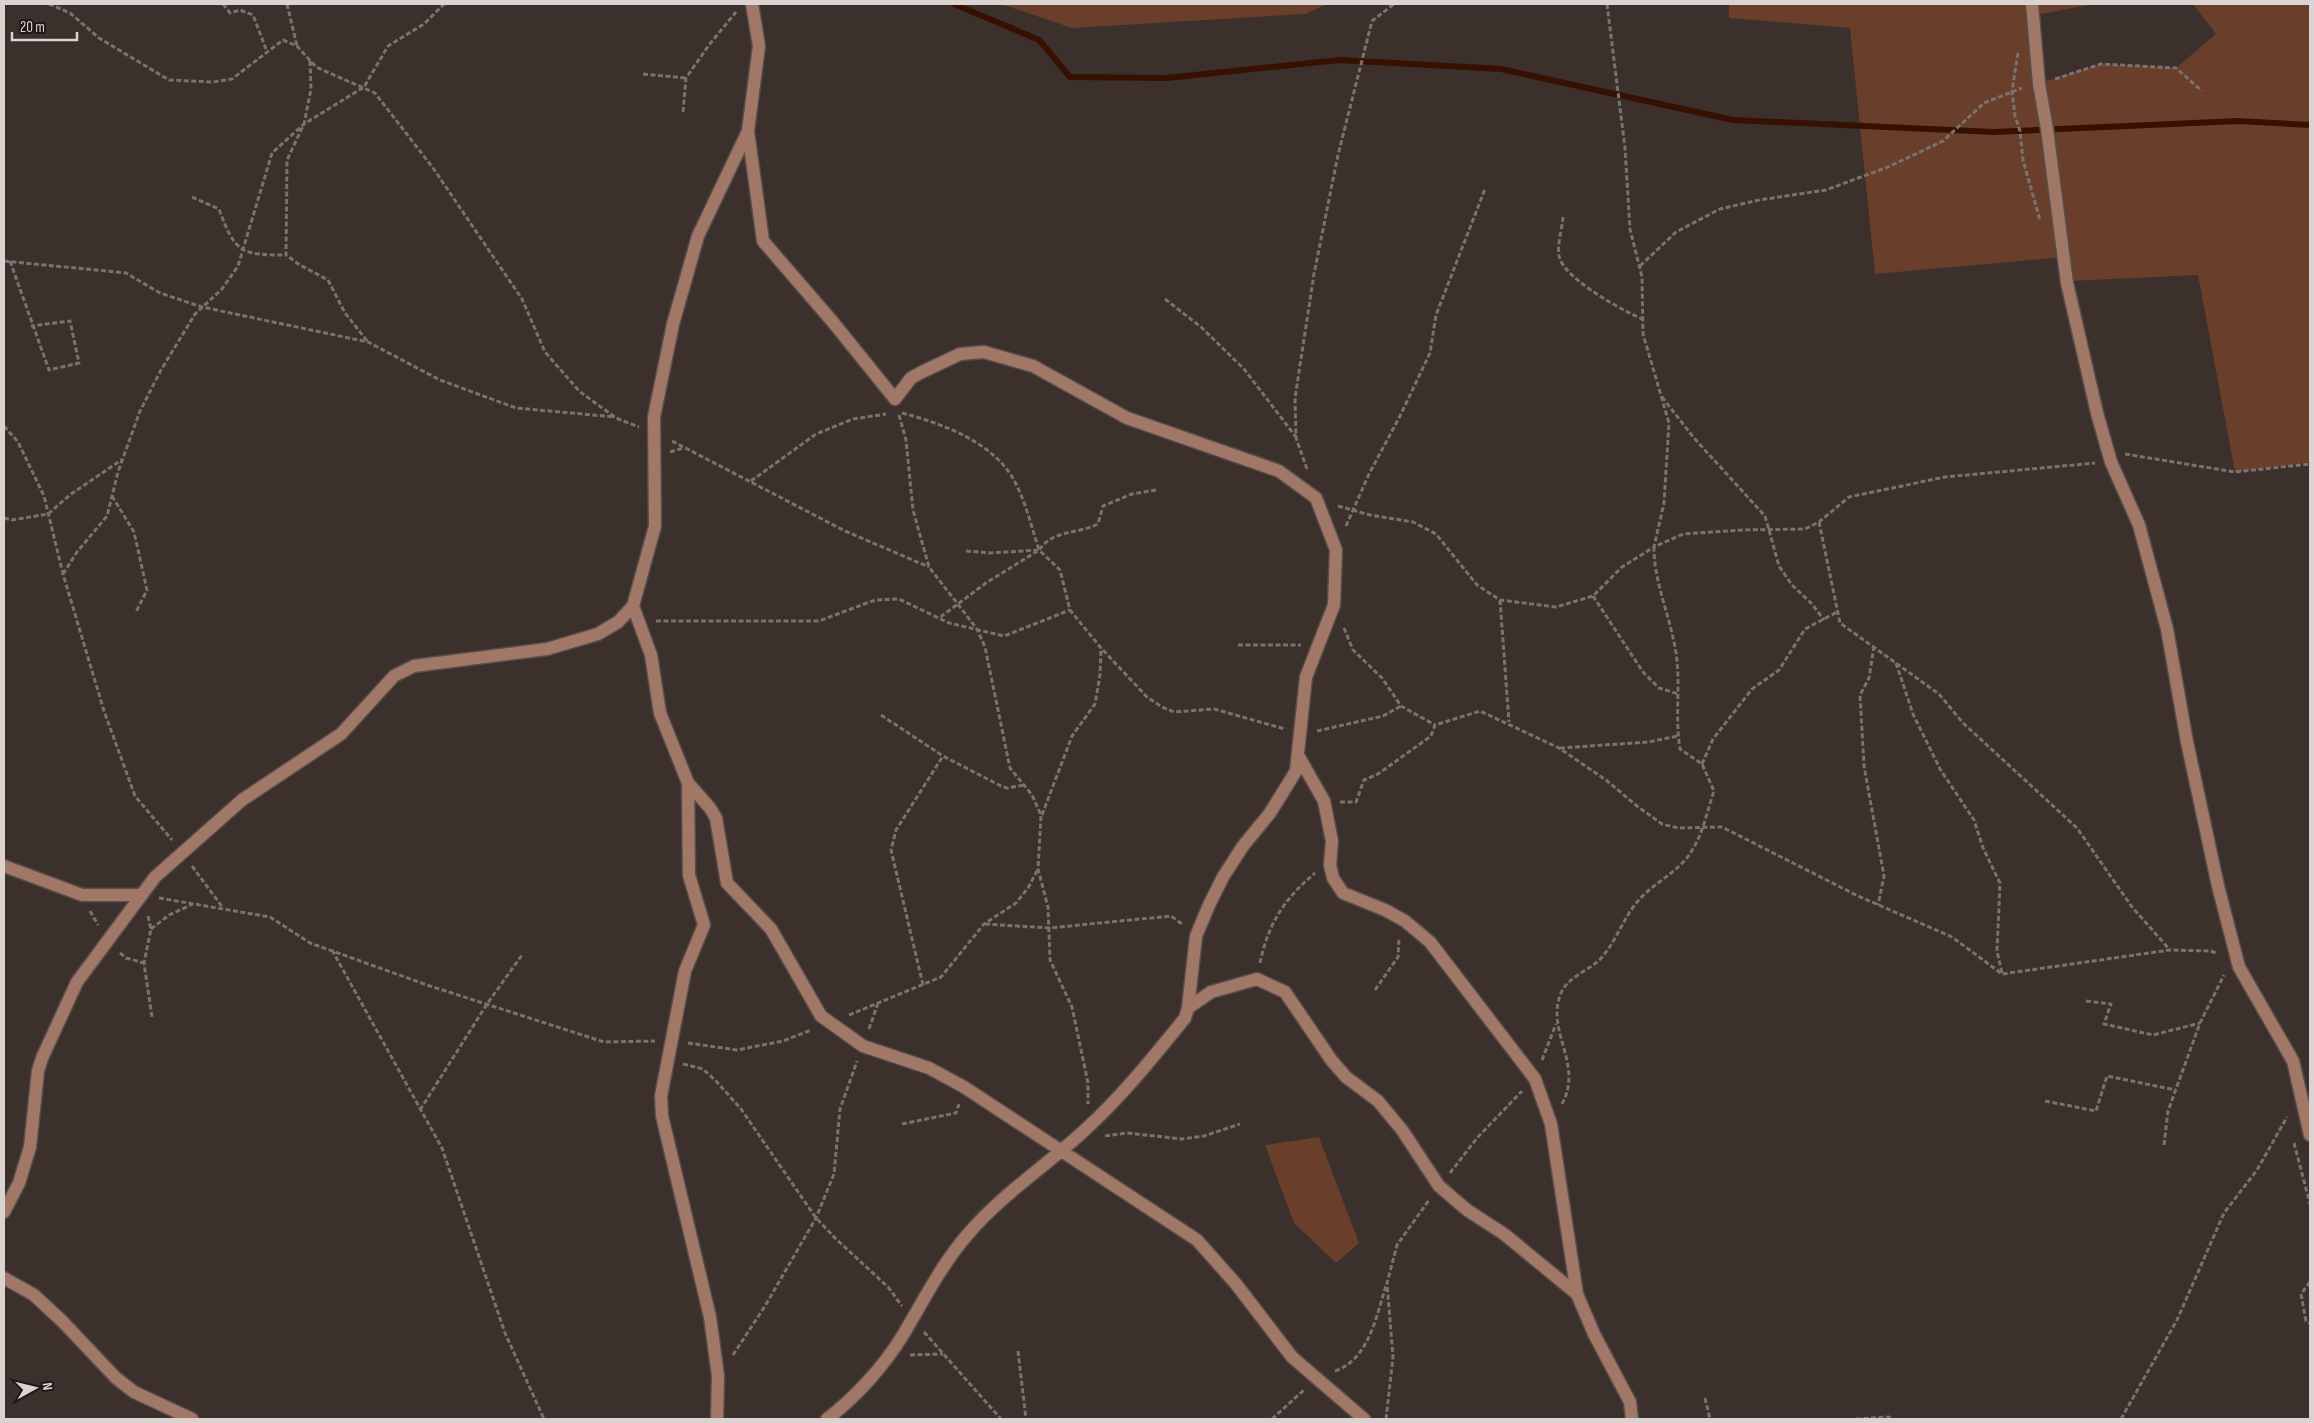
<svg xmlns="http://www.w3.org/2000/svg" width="2314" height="1423" viewBox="0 0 2314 1423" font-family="'Sofia Sans Condensed',sans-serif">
  <rect width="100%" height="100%" fill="#3b302b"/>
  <path fill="#693f2c" d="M1001,4H1328L1305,14L1072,28Z
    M1729,4H2096L2034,15L2043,82L2101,64L2176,68L2216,34L2193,4H2310V462L2235,472L2198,275L2069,281L2066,257L1875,274L1850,28L1729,18Z
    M1319,1137L1359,1243L1336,1263L1294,1223L1265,1145Z"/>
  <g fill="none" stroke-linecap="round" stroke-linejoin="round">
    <path stroke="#361101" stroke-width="6" d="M954,4L1039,40L1070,77L1166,78L1340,60L1501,69L1733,120L1994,132L2238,121L2310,125"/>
    <g stroke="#584d49" stroke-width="15">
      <path id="minor" d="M2032,4L2039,84L2047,129L2067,283L2097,413L2111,462L2139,525L2167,629L2187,742L2218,886L2239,967L2293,1061L2310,1135
        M748,131L763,241L832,321L895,399L911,378L922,372L960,354L984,352L1033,366L1127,418L1279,471L1316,498L1336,550L1334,605L1306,677L1296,771L1270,813L1243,846L1223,877L1209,905L1196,936L1188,1008L1185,1018C1154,1056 1123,1095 1087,1128C1049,1164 1003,1193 968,1234C941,1265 924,1300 903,1335C884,1366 856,1397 827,1419
        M633,606L651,655L660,713L688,783L689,875L704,925L685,971L661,1096L662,1116L710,1317L718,1376L717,1419
        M1299,757L1324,801L1332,841L1330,865L1333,878L1343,893L1385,910L1405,921L1430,942L1535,1079L1551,1124L1577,1294L1594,1334L1630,1402L1632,1419
        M688,783L710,808L716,818L727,883L771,929L821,1016L863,1046L929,1068L964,1087L1197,1240L1236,1284L1292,1357L1364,1419
        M4,866L82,895H142
        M1188,1008L1211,992L1257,979L1285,992L1332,1061L1346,1077L1378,1101L1402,1130L1439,1186L1467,1210L1504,1234L1577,1294
        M4,1212L19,1183L30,1147L38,1071L42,1058L77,982L155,877L242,800L341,734L394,676L414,666L547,649L598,634L618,622L633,606L655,526L654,417L673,324L698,236L748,131L759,46L752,4
        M4,1278L34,1295L63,1322L116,1378L134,1392L192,1419"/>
    </g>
    <path stroke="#7b716d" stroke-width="3" stroke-dasharray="5 2.5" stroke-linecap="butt" d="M49,4L70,13L99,38L169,80L213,82L232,79L283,40L297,46L316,67L375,93L433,168L522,299L545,352L579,391L616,418L639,427
      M223,4L230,13L240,10L253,15L266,49
      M287,4L297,46
      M1607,4L1625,148L1630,229L1642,277L1643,334L1669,423L1664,503L1654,547L1683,534L1742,530L1805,529L1819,522L1849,497L1945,477L2095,463
      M2018,53L2012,91L2015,116L2020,131L2023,160L2040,220
      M310,61L311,89L304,124L287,160L286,255L300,265L328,280L345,313L368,342
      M643,74L686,78
      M2055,79L2101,64L2176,68L2202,91
      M683,112L686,78L709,45L736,12
      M192,197L219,209C235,253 241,255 286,255
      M1563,217C1562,229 1557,245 1559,256C1564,279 1622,310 1642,319
      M4,261L126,273L160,293L202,307L368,342L440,380L516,408L615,417
      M10,261L49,370L79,363L70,321L31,326
      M1640,266L1676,232L1720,209L1759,200L1826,190L1888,167L1943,141L1984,103L2022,88
      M1165,299L1201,327L1244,369L1296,437
      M1662,397L1694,438L1765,516L1779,566L1792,585L1812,604L1824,620
      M902,413C944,424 996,443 1016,484C1026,504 1032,528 1039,550L986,583L939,618
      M899,415L906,440L913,510L929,567L977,629L985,647L1010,768L1032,795L1041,815L1038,869L1048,907L1050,960L1072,1007L1088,1083V1104
      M4,426L18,442L44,496L63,574L104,711L135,796L172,840
      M672,441L845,531L929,567
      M670,452L683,448
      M2125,454L2235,472L2310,464
      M1307,469L1296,438L1295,398L1314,274L1338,155L1372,21L1394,4
      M751,481L816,434L853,419L886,414
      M1156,490L1132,494L1103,506L1098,524C1076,535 1054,529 1039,550L1060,570L1070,610L1101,648L1147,697L1162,707L1174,712L1214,709L1285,729
      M112,496L134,532L147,590L136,612
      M1338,506L1370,515L1413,522L1436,534L1477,585L1500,600L1556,607L1593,596L1622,567L1654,547
      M4,518L12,520L48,514L71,494L123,459
      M1819,522L1840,623L1939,694L1963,723L2077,828L2132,907L2170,950
      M1346,526L1369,474L1400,416L1430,353L1436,315L1485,189
      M966,551L991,553L1038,550
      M63,574L77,552L107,516L118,472L140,411L161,370L195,314L222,289L238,266L272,153L304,124L364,87L388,46L424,24L444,4
      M1593,596L1643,672L1659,688L1678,694
      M1500,600L1509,722
      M656,621H819L875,600L899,599L949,623L1004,636L1070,610
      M1344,628L1353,650L1382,678L1401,706L1435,725
      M1238,645H1301
      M1874,646L1869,678L1860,695L1864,766L1884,876L1878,905
      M1896,663L1913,714L1940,769L1974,820L1983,848L2000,883L1997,951L2002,973
      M881,715L943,756L1001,786L1007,788L1024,785
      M1317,731L1383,716L1401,706
      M1560,748L1648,742L1678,736
      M1702,764L1713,739L1752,689L1779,670L1805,629L1837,612
      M1340,802H1356L1364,780L1378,774L1431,736L1435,725L1480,711L1559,748L1606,780L1637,806L1662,824L1678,828L1722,827L1858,896L1952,937L2002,974L2170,950L2211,951L2218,954
      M1042,815L1072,736L1095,704L1100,675L1101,648
      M192,866L223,908
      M159,898L270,917L310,943L430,986L604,1042L655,1041
      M90,911L98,925
      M148,916L151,929L144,963L152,1017
      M985,924L1049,928L1171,916L1182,924
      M151,929L169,915L193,904
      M332,950L442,1148L505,1333L544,1419
      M120,953L126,958L144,963
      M1260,963C1268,924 1284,899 1315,873
      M923,985L891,850L896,830L943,756
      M1375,990L1398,957L1399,938
      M2086,1001L2111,1004L2104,1024L2153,1035L2200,1023
      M849,1015L941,977L984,924L1016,903L1028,888L1038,869
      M869,1029L878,1003
      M688,1043L737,1050L783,1041L811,1030
      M1542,1060L1556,1024
      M683,1064L703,1069L716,1081L741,1109L816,1218L836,1239L888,1287L902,1306
      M2045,1101L2096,1111L2107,1076L2176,1090
      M1562,1104C1584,1064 1545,1031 1561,993C1569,975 1592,970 1603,956C1617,939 1624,917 1638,901C1653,883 1679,872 1691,852C1703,834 1707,811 1714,791L1702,764L1680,749C1675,719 1680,690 1677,661C1673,622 1654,585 1654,548
      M420,1110L487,1004L522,955
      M902,1124L956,1113L959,1104
      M1105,1136L1127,1133L1182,1139L1204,1136L1240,1124
      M2294,1143L2310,1204
      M2164,1145L2168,1111L2200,1023L2224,975
      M1450,1173L1477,1138L1522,1091
      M2310,1282L2301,1294L2306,1321L2310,1323
      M924,1332L1001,1419
      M1018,1351L1026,1419
      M733,1355L765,1306L816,1218L834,1174L840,1109L857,1061
      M910,1355L943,1354
      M1335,1371C1369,1359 1376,1317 1386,1286
      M1705,1398L1710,1419
      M1272,1419L1305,1389
      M1386,1419L1393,1357L1387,1283L1397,1245L1429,1200
      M1856,1419L1889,1417L1891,1419
      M2121,1419L2177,1320L2224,1213L2257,1170L2287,1117"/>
    <use href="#minor" stroke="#a17867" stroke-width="12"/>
  </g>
  <rect width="2314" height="1423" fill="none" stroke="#dbd3d0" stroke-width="10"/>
  <g transform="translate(35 1388) rotate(82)" stroke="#1e1917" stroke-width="4" paint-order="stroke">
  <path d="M0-4L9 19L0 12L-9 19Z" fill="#dbd3d0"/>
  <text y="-8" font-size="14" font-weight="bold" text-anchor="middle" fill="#dbd3d0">N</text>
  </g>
  <path d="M12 32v8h65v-8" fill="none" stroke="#dbd3d0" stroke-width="2.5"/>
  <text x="20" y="32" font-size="15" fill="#dbd3d0" stroke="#1e1917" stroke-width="4" paint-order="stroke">20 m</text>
</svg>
